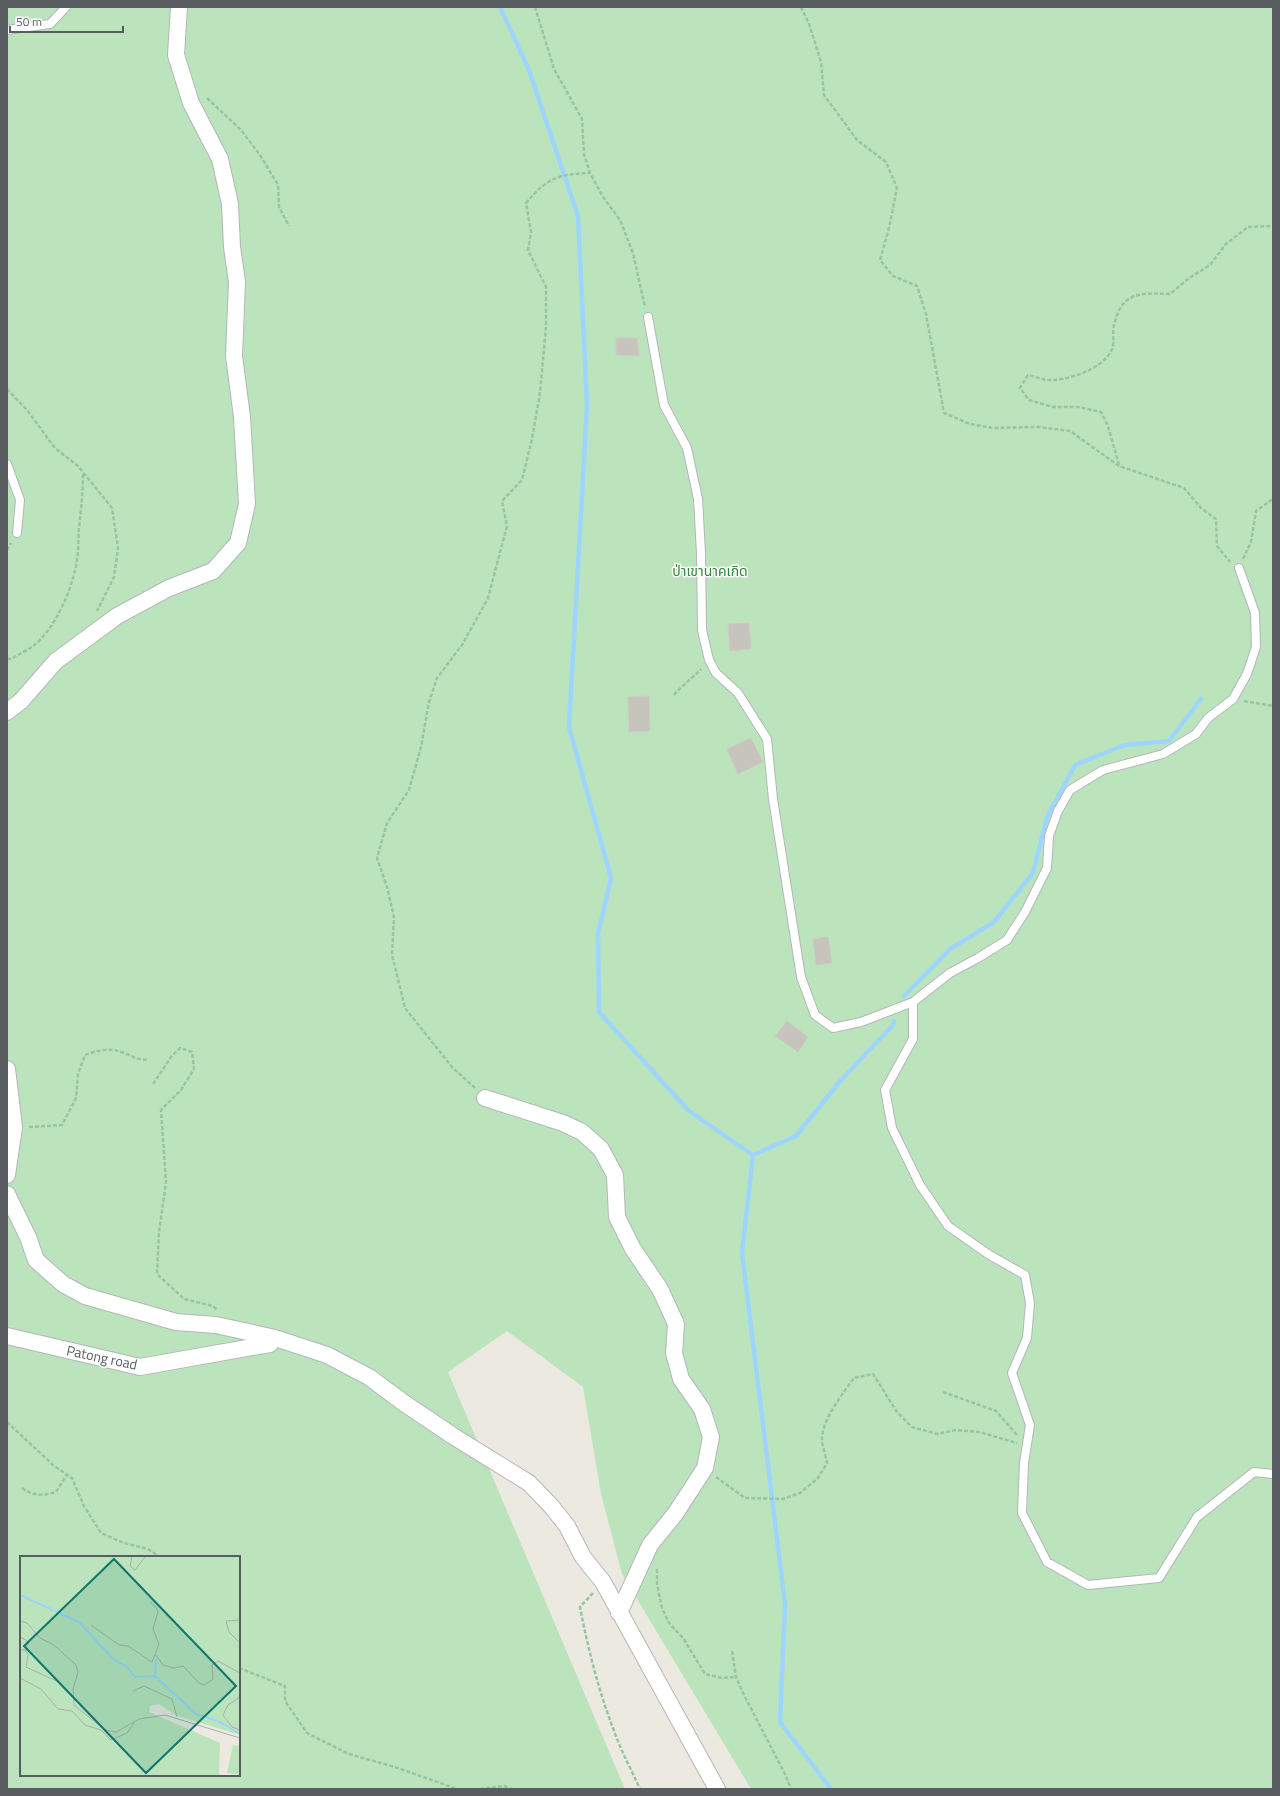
<svg xmlns="http://www.w3.org/2000/svg" width="1280" height="1796" font-family="'Titillium Web','Noto Sans Thai',sans-serif">
<rect width="100%" height="100%" fill="#ece9e0"/>
<path fill="#bce4bc" fill-rule="evenodd" d="M7 7H1273V1789H751L622 1574 601 1494 583 1387 507 1331 448 1372 625 1789H7ZM21 1557H239V1775H21Z"/>
<g fill="none" stroke-linecap="round" stroke-linejoin="round">
<path stroke="#9ed5fe" stroke-width="4.5" d="M500 7 529 70 578 216 587 405 569 727 611 878 598 934 599 1012 689 1111 753 1155 742 1253 785 1604 780 1722 831 1789
M904 996 950 949 994 922 1033 873 1047 817 1075 765 1125 745 1169 741 1201 699
M753 1155 796 1136 841 1080 893 1025 894 1021"/>
</g>
<path fill="#c7c4bd" stroke="#d0cbbf" d="M616 338H637L639 356 616 355Z
M749 623 751 649 730 651 728 624Z
M649 696 650 731 629 732 628 697Z
M751 738 763 762 738 774 727 749Z
M828 937 832 963 816 965 813 939Z
M787 1021 808 1037 798 1052 775 1036Z"/>
<g fill="none" stroke-linecap="round" stroke-linejoin="round">
<defs>
<path id="lane" d="M7 30 50 24 66 7
M648 317 664 405 687 448 698 499 701 553 702 630 709 660 716 673 738 693 767 739 773 799 801 977 815 1015 833 1028 861 1022 913 1002 950 973 978 958 1007 940 1025 912 1047 868 1049 836 1058 811 1070 790 1103 770 1163 754 1196 734 1208 718 1233 699 1247 674 1256 647 1255 613 1239 568
M7 464 20 500 17 533
M913 1002V1039L885 1090 892 1128 920 1185 948 1226 988 1254 1025 1275 1030 1303 1027 1338 1012 1373 1030 1425 1024 1463 1022 1513 1047 1562 1088 1585 1159 1578 1197 1517 1254 1472 1273 1474"/>
<path id="street" d="M7 712 21 701 56 661 117 616 169 588 213 571 238 543 247 504 242 417 234 356 237 282 232 247 230 204 220 159 191 103 176 55 179 7
M7 1069 14 1127 7 1175
M485 1098 563 1123 582 1132 601 1149 615 1175 617 1217 633 1249 660 1289 676 1324 674 1353 681 1379 702 1409 711 1437 705 1468 675 1514 650 1545 619 1613
M7 1194 28 1237 36 1260 63 1284 85 1296 176 1322 216 1325 275 1338 327 1355 369 1377 404 1403 453 1436 529 1483 552 1507 567 1526 583 1557 603 1582 717 1789
M7 1336 140 1367 270 1344"/>
</defs>
<use href="#lane" stroke="#b3b6bb" stroke-width="10"/>
<use href="#street" stroke="#b3b6bb" stroke-width="18"/>
<path stroke="#95c5a2" stroke-width="2.5" stroke-dasharray="4 2" stroke-linecap="butt" d="M535 7 554 69 582 119 584 154 590 173 603 197 620 220 633 253 645 307
M801 7 809 24 821 62 824 95 857 140 886 162 897 188 889 228 880 260 893 276 917 286 926 314 944 413 970 424 993 428 1039 427 1070 431 1119 466 1184 488 1201 508 1216 519 1217 546 1230 562
M207 98 241 130 260 155 278 185 279 207 289 226
M7 389 27 410 55 448 78 466 112 508 118 548 114 577 97 611
M1119 465 1108 426 1101 412 1078 407H1053L1029 400 1020 388 1028 375C1035 376 1042 380 1049 380 1068 381 1105 368 1112 349 1115 342 1112 332 1114 325 1122 291 1140 293 1170 294L1189 278 1210 265 1226 244 1248 227 1273 226
M7 550 11 543
M1243 559 1251 542 1256 511 1273 499
M7 659H11C18 655 25 651 32 647 55 630 74 586 77 559 79 549 78 538 79 528 81 510 83 492 83 473
M674 695C682 685 692 679 701 669
M1244 701 1273 706
M153 1084 171 1057 180 1048 192 1052 194 1069 181 1090 161 1110 166 1182 159 1232 157 1274 184 1299 213 1306 217 1310
M475 1088 452 1067 405 1008 392 955 394 917 387 887 377 858 387 823 409 790 421 747 429 702 437 678 462 645 488 598 507 526 502 501 522 480 532 439 540 393 546 327V287L528 250 531 232 526 203C547 178 558 174 590 173
M29 1127 62 1125 76 1098 78 1074 85 1055C96 1051 109 1047 121 1052 134 1056 132 1059 148 1060
M943 1392 996 1411 1017 1435
M7 1422 53 1465 72 1478 84 1506 101 1533 124 1543 148 1549 160 1557
M716 1477 745 1498 783 1499 800 1493 818 1478 827 1463C826 1456 822 1446 822 1439 822 1420 843 1393 854 1378L873 1374 897 1412 912 1427 937 1434 956 1430 979 1432 1017 1443
M22 1488C33 1496 43 1496 56 1492L67 1474
M657 1569V1584L662 1608 669 1623 683 1638 705 1674 722 1678 736 1677
M593 1593 580 1607C588 1648 598 1689 613 1728 620 1749 631 1769 640 1789
M732 1651 736 1677 743 1693 786 1776 791 1789
M239 1668 285 1686V1701L307 1733 349 1754 395 1767 457 1789
M480 1789 504 1786 511 1789"/>
<use href="#lane" stroke="#fff" stroke-width="8"/>
<use href="#street" stroke="#fff" stroke-width="16"/>
</g>
<g text-anchor="middle" dominant-baseline="central" stroke-width="3" stroke-linejoin="round" paint-order="stroke">
<g font-size="14" fill="#358438" stroke="#fff">
<text x="710" y="570">ป่าเขานาคเกิด</text>
</g>
<g font-size="14" fill="#595d61" stroke="#fff">
<text transform="translate(102 1357) rotate(12)">Patong road</text>
</g>
</g>
<g transform="translate(20 1556)">
<rect width="220" height="220" fill="#ece9e0"/>
<path d="M0 1H220V179L155 159 139 148 130 150 129 156 200 187 199 219H0ZM213 189 220 190V219L207 217Z" fill="#bce4bc"/>
<path fill="none" stroke="#9ed5fe" stroke-width="2" d="M0 39 59 66 93 103 107 111 115 121 135 120 176 158 198 165 220 178M135 120 136 102"/>
<path fill="none" stroke="#adada9" stroke-width="1" d="M112 1 110 10 115 14 125 1M220 64 206 65 209 76 220 87M0 65 7 67 20 82 34 89 56 109 58 116 53 133 54 149 85 174 96 176 119 163 145 159 220 182M71 69 99 89 108 90 132 106 139 88 133 73 138 56 136 51 130 46M0 81 9 86 5 94H0M5 94 8 99 6 111 41 127M136 99 143 109 154 112 163 110 179 127 184 129 193 123 192 109 198 105 220 117M0 122 21 133 38 153 52 155 65 169 81 174 91 184 107 177 114 167M113 135 124 130 152 143 157 161M220 141 208 149 203 159 212 171 220 174"/>
<path fill="#0f766e" fill-opacity="0.15" stroke="#0f766e" stroke-width="2" d="M94 3 216 130 126 217 4 90Z"/>
<rect width="220" height="220" fill="none" stroke="#595d61" stroke-width="2"/>
</g>
<rect width="1280" height="1796" fill="none" stroke="#595d61" stroke-width="16"/>
<path d="M10 26v6h113v-6" fill="none" stroke="#595d61" stroke-width="2"/>
<text x="16" y="26" font-size="12" fill="#595d61" stroke="#ffffff" stroke-width="3" paint-order="stroke">50 m</text>
</svg>
